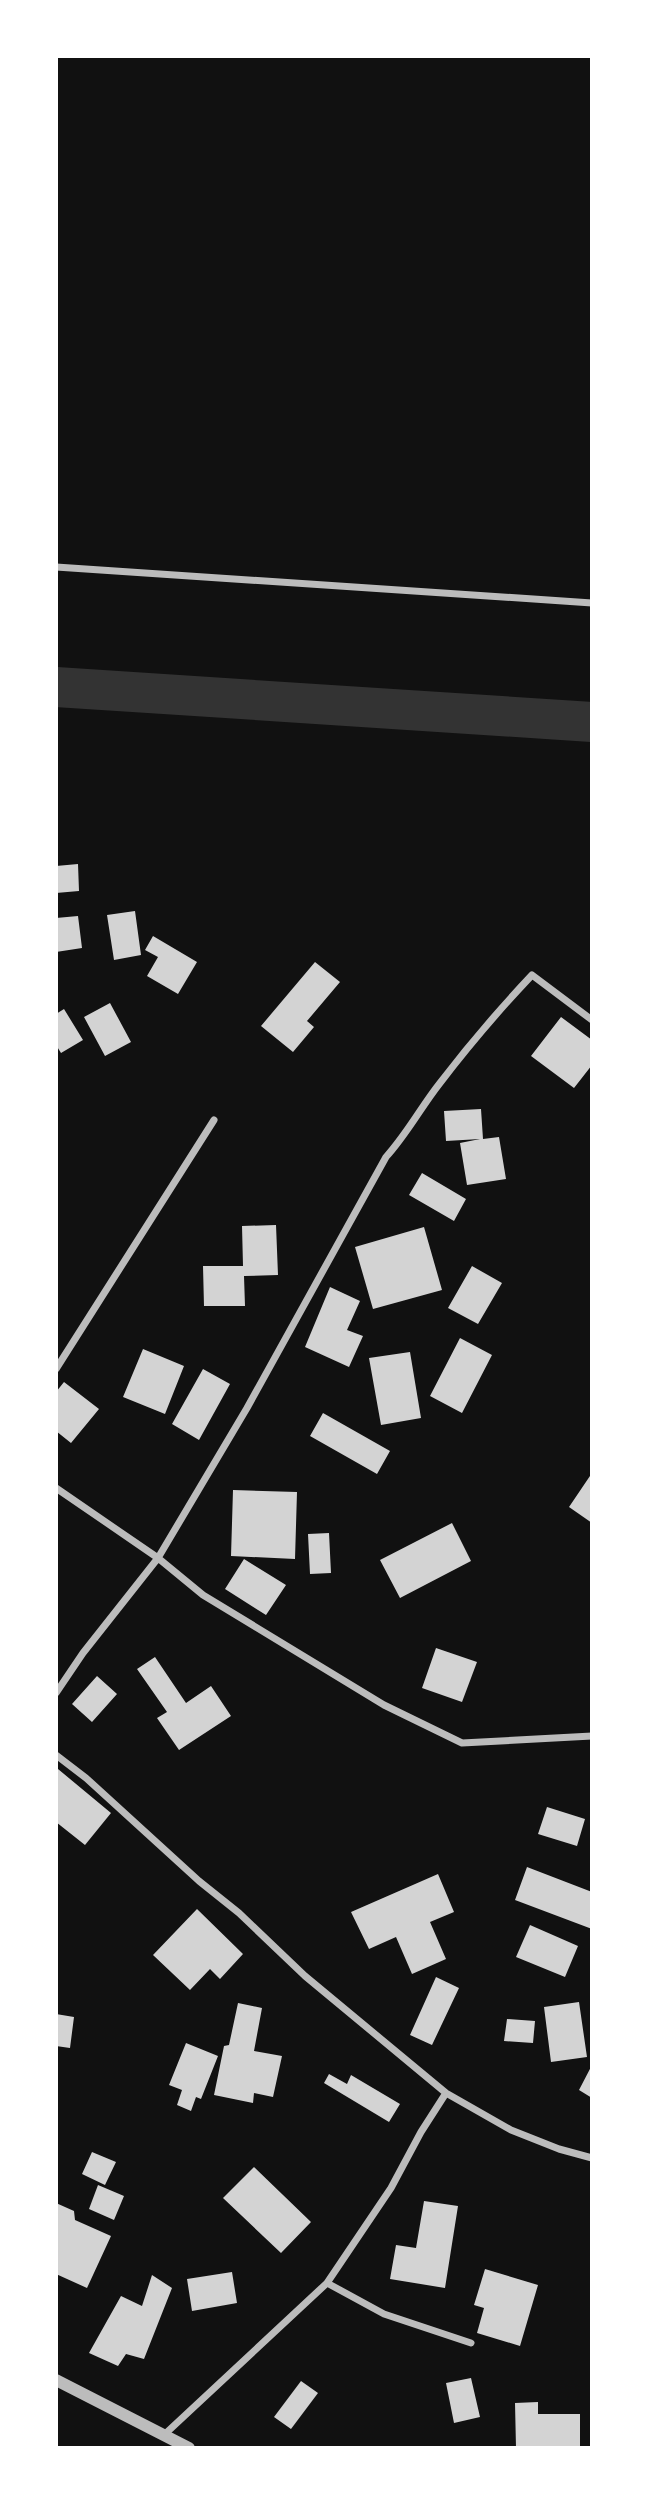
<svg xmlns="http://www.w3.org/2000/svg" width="648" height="2504" font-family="'Noto Sans',sans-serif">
<rect width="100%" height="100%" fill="#111"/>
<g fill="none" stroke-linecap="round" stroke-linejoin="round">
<path stroke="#333" stroke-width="40" d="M56 687 592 722"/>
</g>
<path fill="#d3d3d3" d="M78 864 79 891 56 893V866Z
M135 911 141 955 114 960 107 915Z
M78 916 82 948 56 952V918Z
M153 936 197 962 178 994 147 976 158 957 145 950Z
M315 962 340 982 307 1021 314 1027 293 1052 261 1026Z
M110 1003 131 1042 105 1056 84 1017Z
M64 1009 83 1040 61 1053 56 1045V1014Z
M561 1017 592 1040V1065L574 1088 531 1056Z
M481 1109 483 1139 499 1137 506 1179 467 1185 460 1143 480 1139 446 1141 444 1111Z
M422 1173 466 1199 454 1221 409 1195Z
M276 1225 278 1275 244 1276 245 1306H204L203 1266H243L242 1226Z
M424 1227 442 1290 373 1309 355 1247Z
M472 1266 502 1283 478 1324 448 1308Z
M330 1287 360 1301 347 1330 363 1336 349 1367 305 1347Z
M460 1338 492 1355 462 1413 430 1396Z
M143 1349 184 1366 165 1414 123 1397Z
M410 1352 421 1418 381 1425 369 1358Z
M203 1369 230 1384 199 1440 172 1424Z
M64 1382 99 1409 71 1443 56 1431V1392Z
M323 1413 390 1451 377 1474 310 1436Z
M592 1473V1523L569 1507Z
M233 1490 297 1492 295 1559 231 1556Z
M452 1523 471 1561 400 1598 380 1560Z
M329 1533 331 1573 310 1574 308 1534Z
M244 1559 286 1585 266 1615 225 1589Z
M436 1648 477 1662 462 1702 422 1688Z
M155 1657 186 1703 211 1686 231 1716 179 1750 157 1718 167 1712 137 1669Z
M97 1676 117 1694 92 1722 72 1704Z
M58 1769 111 1813 85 1845 56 1822Z
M547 1807 585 1819 577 1846 538 1834Z
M527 1867 592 1892V1929L515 1900Z
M438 1874 454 1912 430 1922 446 1959 412 1974 396 1937 369 1949 351 1912Z
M197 1909 243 1954 220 1979 210 1969 190 1990 153 1955Z
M530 1925 578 1946 565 1977 516 1957Z
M436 1977 459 1988 432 2045 410 2035Z
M579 2002 587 2057 551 2062 544 2007Z
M238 2003 262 2008 254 2051 282 2056 273 2097 254 2093 253 2103 214 2095 224 2046 229 2045Z
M56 2014 74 2017 70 2048 56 2046Z
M507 2019 535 2021 533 2043 504 2041Z
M186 2043 218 2056 201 2099 196 2097 191 2111 177 2105 182 2090 169 2085Z
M592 2065V2098L579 2090Z
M329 2074 347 2084 351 2075 400 2104 389 2122 324 2083Z
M92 2152 116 2162 105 2185 82 2174Z
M254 2167 311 2222 281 2253 223 2198Z
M98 2185 124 2196 114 2220 89 2209Z
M424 2201 458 2206 445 2288 390 2279 396 2245 416 2248Z
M56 2203 74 2211 75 2220 111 2236 87 2288 56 2274Z
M485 2269 538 2285 520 2346 477 2333 484 2308 474 2305Z
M232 2272 237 2303 192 2311 187 2279Z
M152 2275 172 2288 144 2359 126 2354 118 2366 89 2353 121 2296 142 2306Z
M471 2378 480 2417 454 2423 446 2383Z
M301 2381 318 2393 291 2429 274 2417Z
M538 2402V2414H580V2448H516L515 2403Z"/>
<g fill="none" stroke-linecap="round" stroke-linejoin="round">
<path stroke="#bcbcbc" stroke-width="7" d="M56 567 592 603
M56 1369 214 1120
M56 1488 158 1558 203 1595 384 1705 462 1743 592 1736
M56 1693 83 1653 158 1558 247 1408 386 1157C407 1134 421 1107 440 1083 469 1045 499 1010 532 975L592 1020
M56 1755 86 1778 199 1881 239 1913 305 1976 446 2093 511 2130 559 2149 592 2158
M327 2283 384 2314 471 2343
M165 2434 327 2283 391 2188 421 2132 446 2093"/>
<path stroke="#bcbcbc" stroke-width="12" d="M56 2380 189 2448"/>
</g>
<rect width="648" height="2504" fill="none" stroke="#ffffff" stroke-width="116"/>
</svg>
